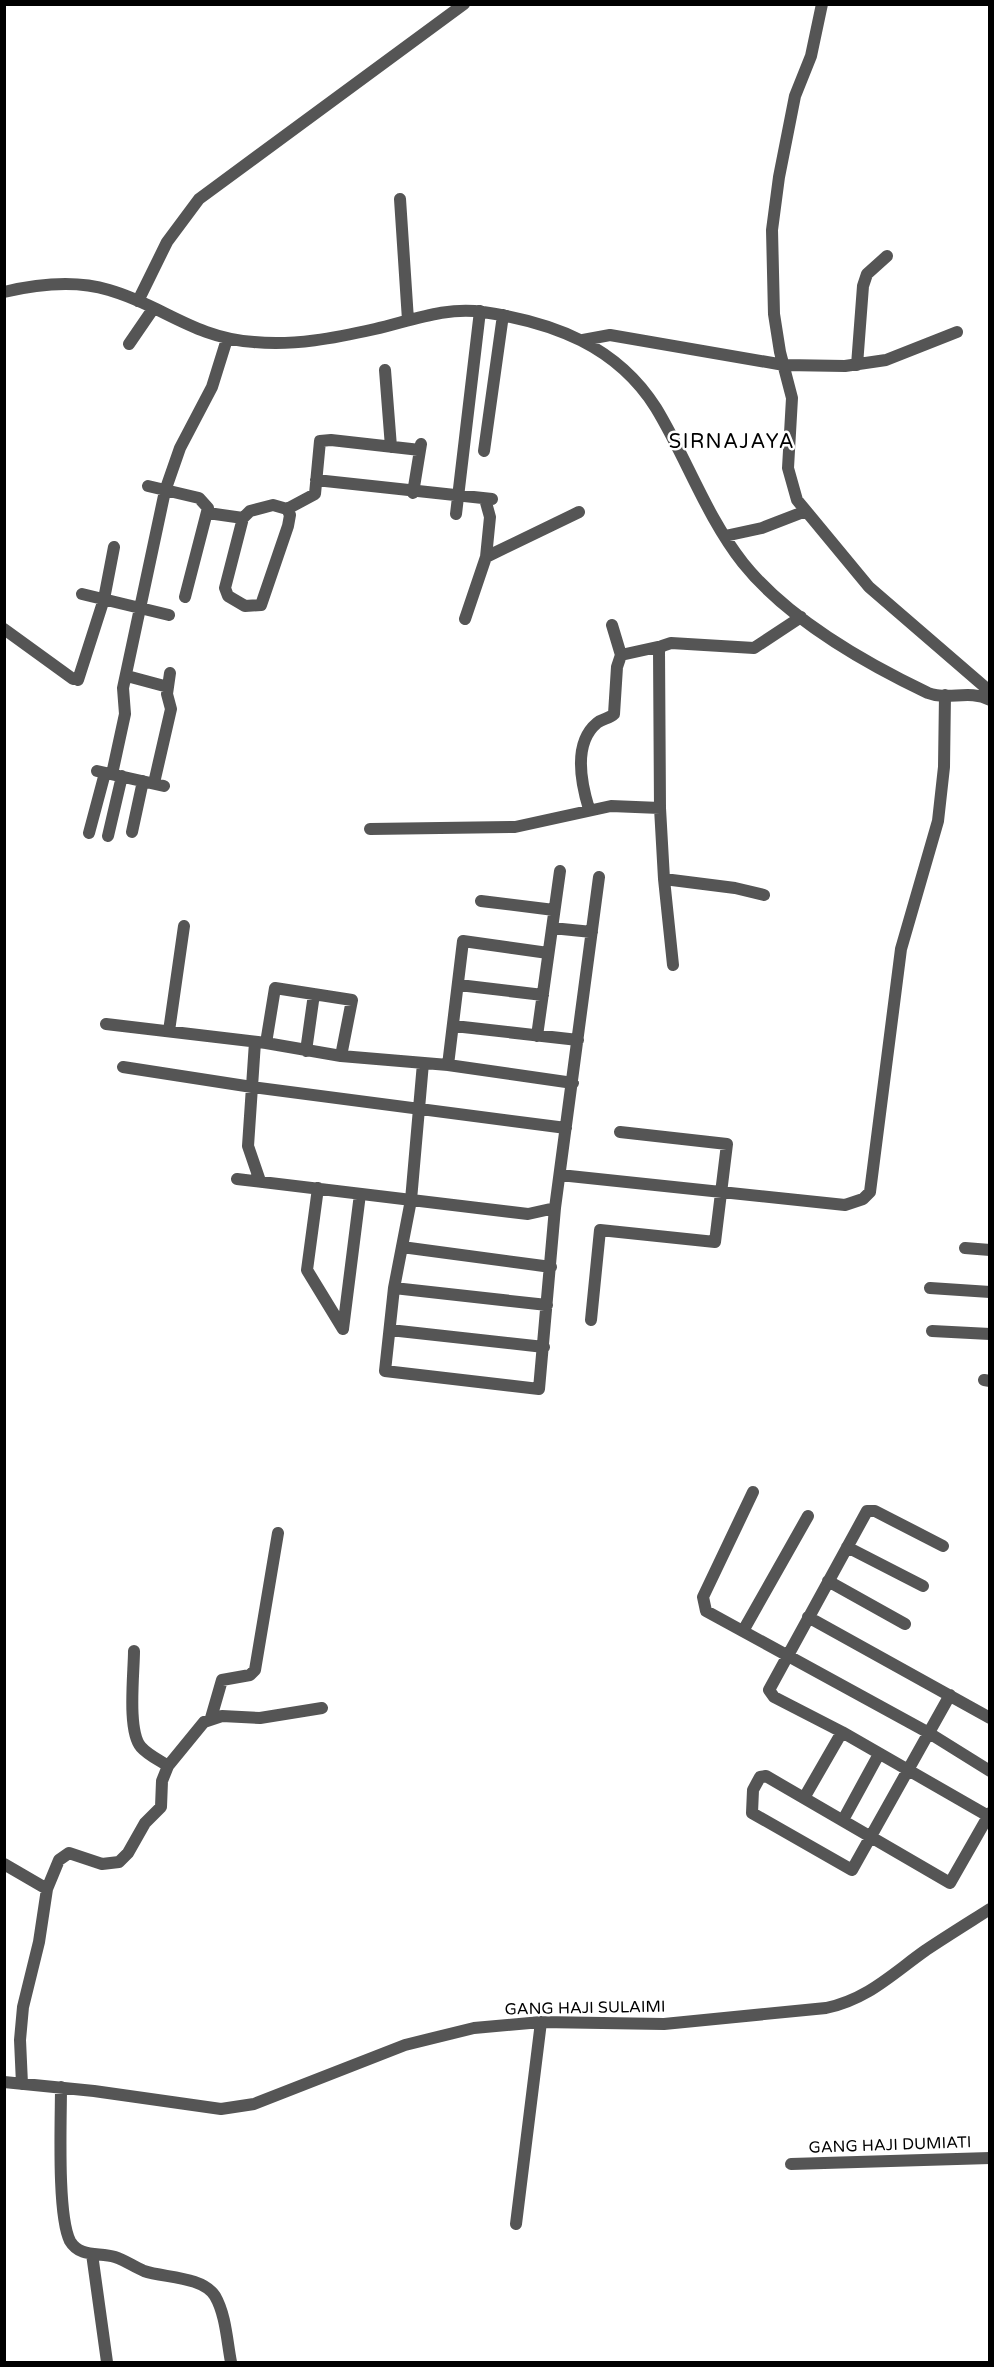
<svg xmlns="http://www.w3.org/2000/svg" width="994" height="2367" font-family="'Varela Round',sans-serif">
<rect width="100%" height="100%" fill="#fff"/>
<g fill="none" stroke-linecap="round" stroke-linejoin="round">
<path stroke="#555" stroke-width="12" d="M822 4 811 56 795 96 779 177 772 230 774 314 780 352 792 398 788 468 797 500 869 587 986 688
M400 199 408 320
M4 292C38 284 76 280 109 290 162 305 194 338 254 342 294 346 335 338 375 329 410 321 447 306 483 312 553 322 617 346 656 408 687 459 706 516 743 563 787 618 865 663 928 693 948 701 969 689 990 700
M138 301 167 242 199 199 464 4
M583 340 610 335 784 365 845 366 886 360 957 332
M129 344 153 309
M857 365 863 286 867 274 887 256
M385 370 391 447
M484 451 503 315
M316 480 492 499
M148 486 199 498 208 508 185 597
M413 493 421 444
M485 499 490 517 486 557
M273 505 287 509 290 515 288 526 261 605 245 606 228 596 225 588 243 518 250 511Z
M287 509 315 494 320 441 331 440 420 450
M208 513 243 518
M456 514 480 311
M725 536 762 528 806 511
M82 594 169 615
M465 619 486 557 579 512
M4 629 73 679
M621 655 662 646
M127 676 168 687
M78 680 104 599 114 547
M97 771 164 786
M112 774 125 714 123 688 165 491 180 448 212 387 227 339
M154 783 171 709 167 694 170 673
M589 809C581 783 573 743 597 723 603 718 609 719 614 714L617 667 621 655 612 625
M370 829 515 827 611 806 660 808
M132 832 143 781
M89 833 105 773
M108 836 122 776
M664 879 735 888 764 895
M481 901 554 910
M552 928 592 932
M673 965 664 879 660 808 659 650 662 646 671 643 754 648 801 617
M459 985 543 995
M106 1024 266 1043 341 1056 448 1065 573 1083
M454 1026 578 1040
M169 1031 184 926
M537 1036 560 871
M255 1042 248 1146 260 1181
M266 1043 275 988 352 1000 341 1056
M306 1051 314 994
M423 1063 411 1200 394 1288 385 1371 539 1389 555 1208
M448 1065 463 941 548 953
M123 1067 252 1087 566 1128
M560 1175 845 1205 863 1199 870 1192 901 949 938 821 944 767 945 695
M237 1179 528 1214 555 1208 599 877
M318 1188 307 1270 343 1329
M402 1247 551 1267
M965 1248 990 1250
M394 1288 547 1305
M930 1288 990 1292
M591 1320 600 1230 715 1242 727 1144 620 1132
M343 1329 360 1194
M390 1330 544 1347
M932 1331 990 1334
M984 1380 990 1381
M753 1492 703 1597 706 1611 929 1733 990 1771
M943 1546 875 1511H867L769 1690 774 1697 842 1732 990 1817
M847 1547 923 1586
M828 1581 905 1624
M808 1617 990 1718
M743 1631 808 1516
M134 1651C134 1673 127 1731 141 1747 148 1755 159 1760 168 1766
M950 1695 852 1870 752 1813 753 1790 760 1777 766 1776 950 1883 990 1813
M211 1718 222 1680 250 1675 255 1670 278 1533
M804 1798 842 1732
M843 1820 879 1754
M4 1864 47 1889
M4 2082 94 2091 221 2109 254 2104 405 2045 474 2028 541 2022 664 2024 826 2008C868 1999 892 1974 926 1950 947 1936 968 1923 990 1909
M22 2084 20 2040 23 2007 39 1942 47 1889 59 1860 69 1853 102 1864 119 1862 128 1853 145 1823 161 1807 162 1781 168 1766 204 1722 222 1716 260 1718 322 1708
M61 2087C61 2120 57 2215 70 2241 80 2258 99 2252 115 2257 125 2260 134 2267 144 2271 164 2278 202 2276 215 2296 226 2315 227 2342 231 2362
M791 2164 990 2158
M516 2224 541 2022
M92 2254 107 2362"/>
</g>
<g text-anchor="middle" dominant-baseline="central" stroke-width="5" stroke-linejoin="round" paint-order="stroke">
<g font-size="16" fill="#000" stroke="#fff">
<text transform="translate(585 2008) rotate(-1)">GANG HAJI SULAIMI</text>
<text transform="translate(890 2145) rotate(-2)">GANG HAJI DUMIATI</text>
</g>
<g font-size="20" letter-spacing="1.5" fill="#000" stroke="#fff">
<text x="732" y="442">SIRNAJAYA</text>
</g>
</g>
<rect width="994" height="2367" fill="none" stroke="#000000" stroke-width="12"/>
</svg>
